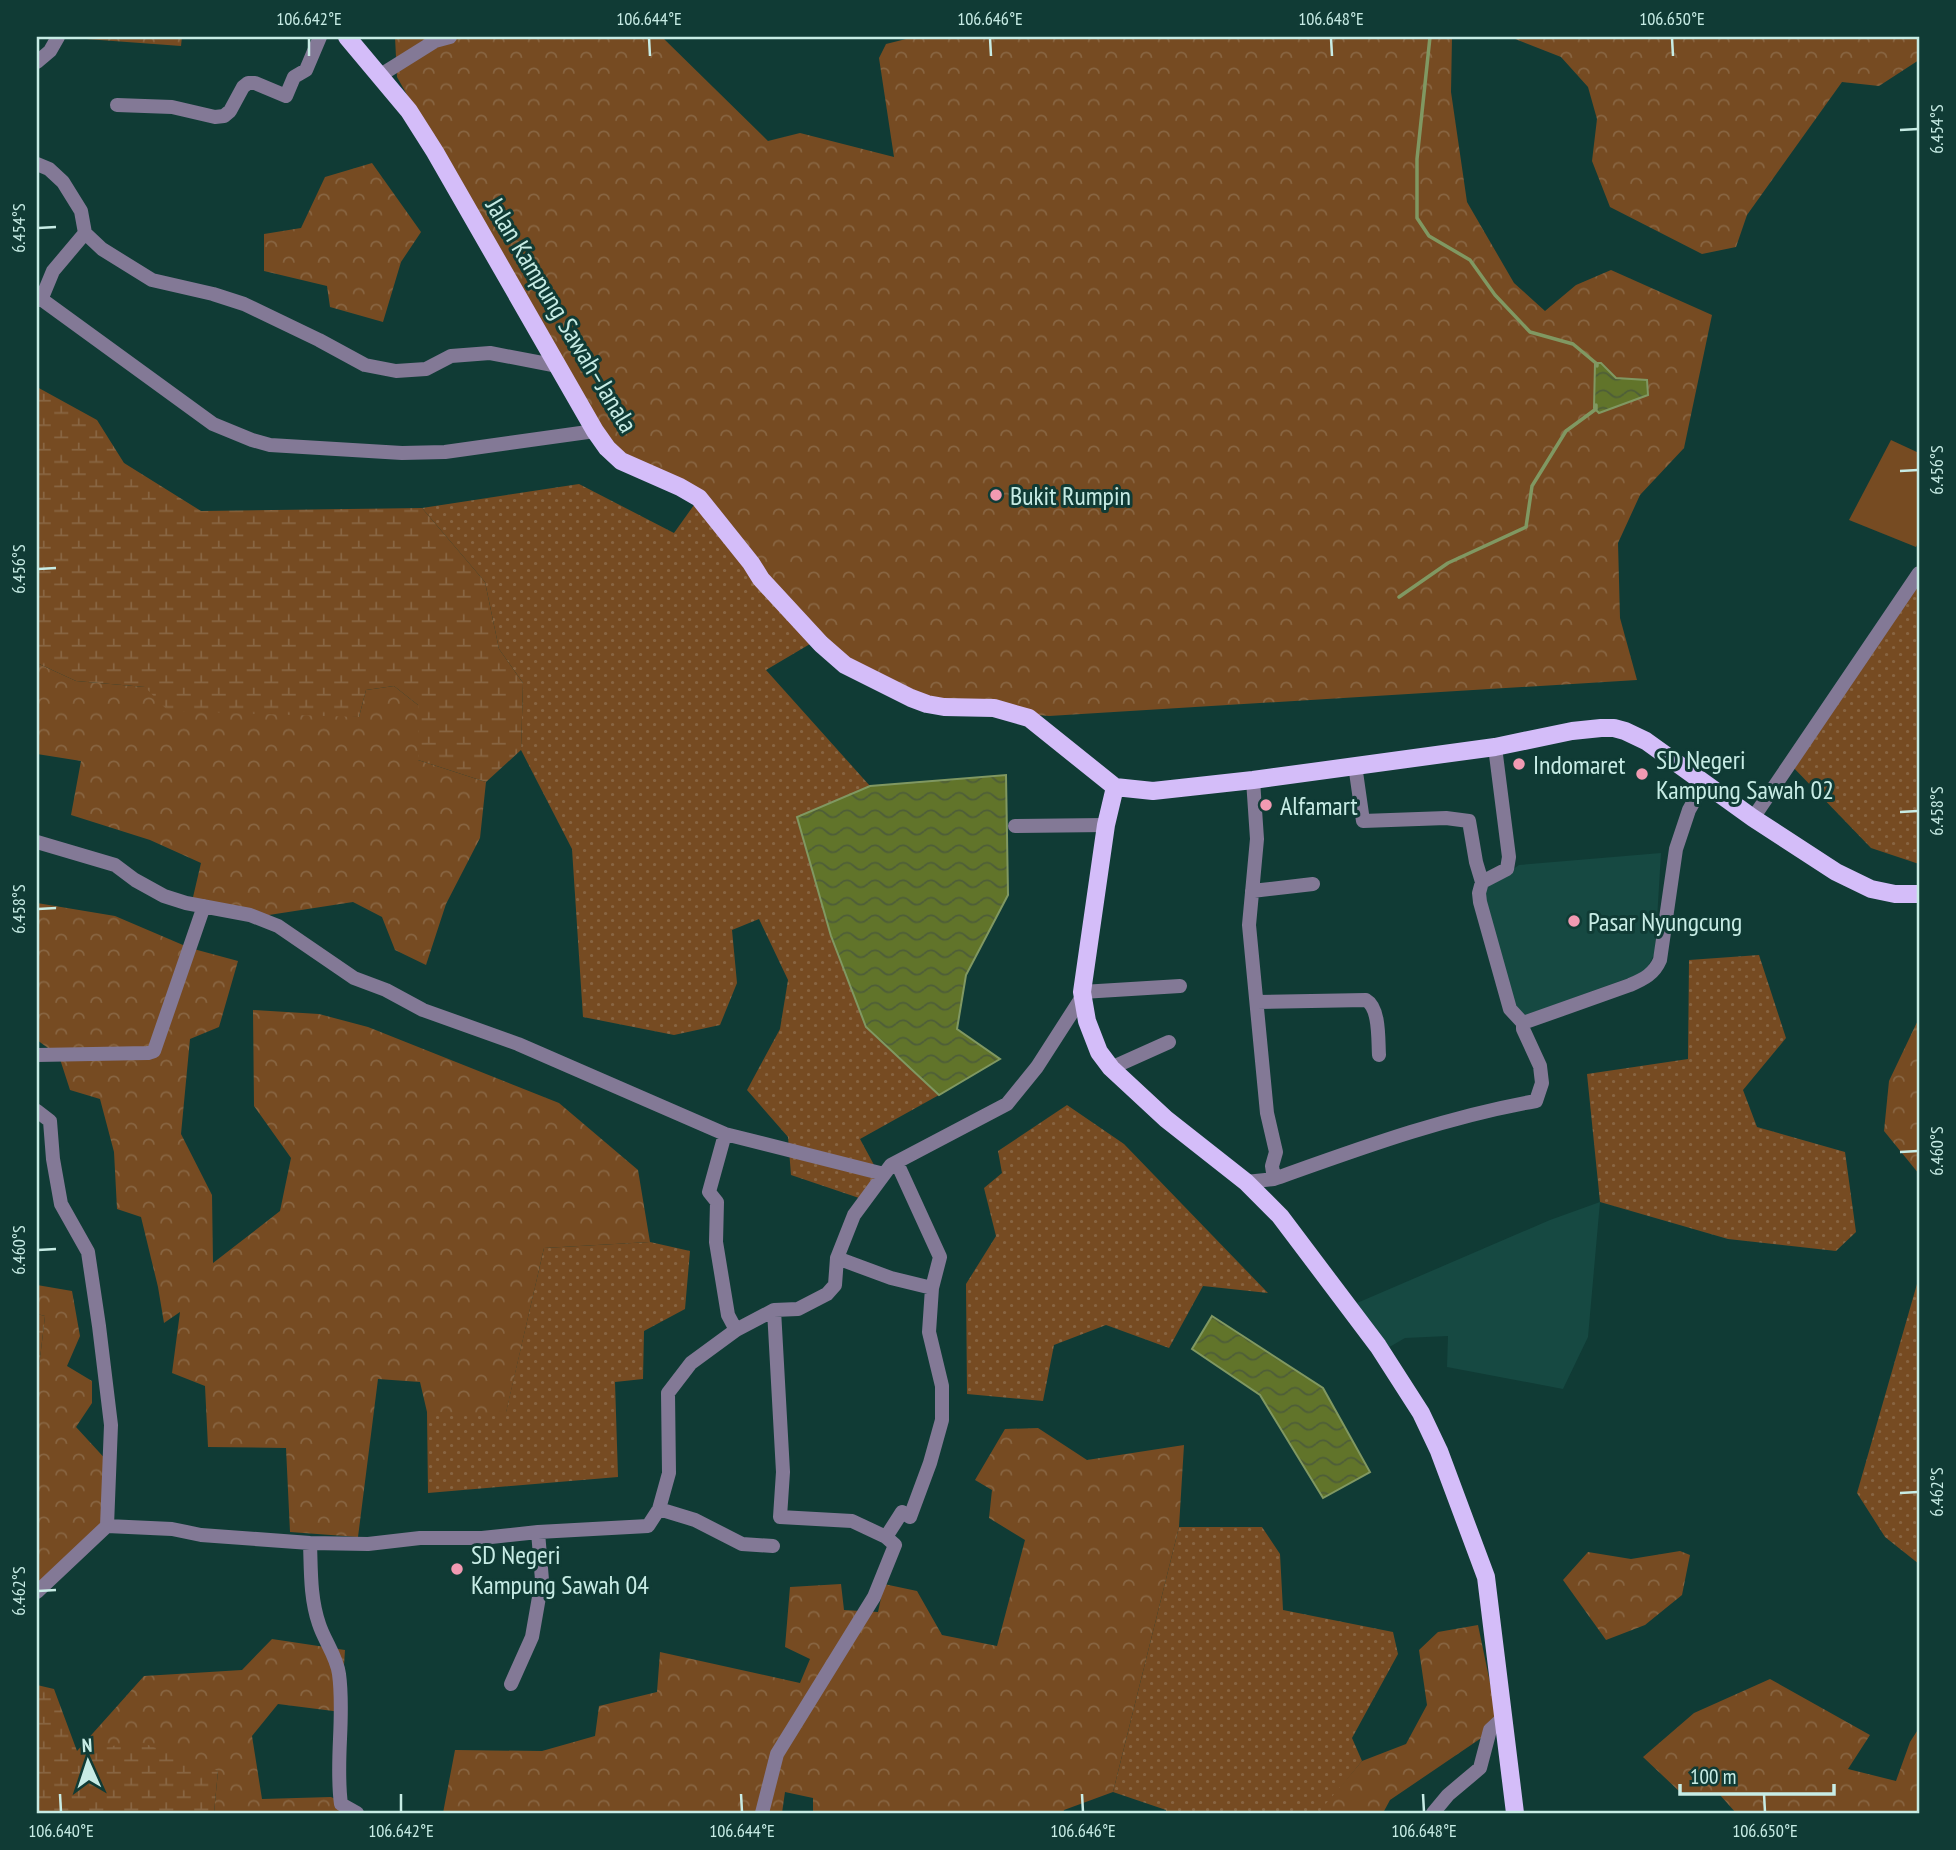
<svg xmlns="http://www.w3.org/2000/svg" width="1956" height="1850" font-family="'PT Sans Narrow',sans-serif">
<defs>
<pattern id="grass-dots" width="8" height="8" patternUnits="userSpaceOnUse" patternTransform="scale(1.75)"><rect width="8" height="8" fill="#764b22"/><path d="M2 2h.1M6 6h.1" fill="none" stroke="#886542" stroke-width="1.8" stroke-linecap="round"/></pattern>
<pattern id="forest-crowns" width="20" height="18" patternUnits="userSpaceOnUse" patternTransform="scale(1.75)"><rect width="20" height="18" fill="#764b22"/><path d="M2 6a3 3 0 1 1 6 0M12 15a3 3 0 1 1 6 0" fill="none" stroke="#886542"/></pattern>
<pattern id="wetland-marsh" width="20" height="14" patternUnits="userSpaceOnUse" patternTransform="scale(1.75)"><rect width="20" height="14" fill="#764b22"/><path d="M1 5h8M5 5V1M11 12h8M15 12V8" fill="none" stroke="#886542"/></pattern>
<pattern id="water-waves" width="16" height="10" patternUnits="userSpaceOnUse" patternTransform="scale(1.75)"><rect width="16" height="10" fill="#61742a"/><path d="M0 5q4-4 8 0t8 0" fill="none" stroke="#4e5e38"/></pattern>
</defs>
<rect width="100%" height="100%" fill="#103b35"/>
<path fill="#164942" d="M1661 853 1655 953 1645 972 1518 1018 1498 961 1484 889 1519 865Z
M1600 1202 1588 1337 1563 1389 1447 1367 1448 1336 1405 1338 1386 1349 1357 1303 1550 1220Z"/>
<path fill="url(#grass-dots)" d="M579 484 674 533 699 498 810 644 766 670 870 786 797 817 831 936 866 1027 939 1095 860 1139 880 1176 862 1199 791 1175 788 1137 747 1090 780 1029 788 980 759 919 732 930 737 983 720 1025 674 1035 583 1017 572 849 521 750 523 683 499 649 485 582 422 508Z
M1919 573V864L1871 848 1790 764Z
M1759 955 1786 1038 1743 1090 1757 1127 1845 1152 1856 1232 1836 1251 1728 1239 1600 1202 1587 1074 1688 1059 1689 960Z
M1067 1105 1124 1144 1268 1293 1203 1286 1169 1348 1106 1325 1054 1345 1043 1401 967 1394 966 1284 996 1236 984 1188 1002 1173 998 1151Z
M650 1242 690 1251 685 1309 644 1331 643 1379 615 1382 618 1477 428 1493 427 1412H506L544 1248Z
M1917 1284 1919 1285V1564L1885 1537 1857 1493Z
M1179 1527H1262L1280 1554 1283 1610 1393 1632 1398 1654 1352 1738 1362 1761 1320 1813H1166V1810L1113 1792Z"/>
<path fill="url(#forest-crowns)" d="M59 37H182L181 46Z
M395 37H662L768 141 800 133 894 157 879 58 886 44 914 37H1452L1451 92 1467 202 1514 283 1545 311 1576 285 1611 270 1712 315 1684 448 1640 495 1618 543 1620 618 1637 680 1049 716 958 708 886 692 810 644 699 498 600 439 397 77Z
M1510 37H1919V60L1879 86 1842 82 1747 215 1736 247 1702 254 1610 207 1592 161 1597 119 1588 87 1561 57Z
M372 163 421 232 401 262 383 322 330 307 327 286 264 271V234L301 228 325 177Z
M37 663 76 681 145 687 359 717 366 690 394 686 418 705V760L486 782 480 838 446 904 426 965 395 950 382 917 353 902 256 917 190 910 201 863 150 840 71 815 81 761 37 754Z
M37 903 115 916 190 948 238 961 219 1027 190 1039 181 1134 212 1195 213 1263 280 1211 291 1158 254 1106 253 1010 319 1014 368 1027 559 1103 638 1170 650 1242 544 1248 506 1413 427 1412 420 1382 378 1379 358 1537 290 1532 286 1448 208 1447 205 1386 172 1373 180 1312 164 1323 158 1287 141 1217 117 1209 114 1152 100 1099 70 1090 59 1056 37 1040Z
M1919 1018V1174L1884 1131 1889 1081Z
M37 1285 72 1291 80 1336 67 1366 92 1381V1403L76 1427 110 1464 106 1521 37 1595V1384L45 1316 37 1314Z
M1038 1428 1087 1460 1184 1445 1179 1527 1113 1792 1064 1810 1063 1813H813V1798L785 1792 782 1813H443L455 1750 542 1751 595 1736 599 1706 657 1692 660 1652 800 1683 810 1659 785 1647 790 1587 841 1584 844 1610 878 1612 884 1584 917 1591 942 1635 997 1646 1025 1540 989 1518 992 1490 975 1480 1005 1429Z
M1680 1551 1690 1555 1682 1595 1645 1625 1606 1640 1563 1580 1588 1552 1631 1559Z
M1478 1625 1499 1726 1390 1800 1383 1813H1318L1362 1761 1406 1744 1427 1705 1419 1650 1438 1632Z
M272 1639 345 1650 341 1712 278 1704 252 1736 262 1799 331 1797 366 1813H214L218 1771 77 1751 144 1676 242 1670Z
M1770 1679 1870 1735 1848 1769 1896 1781 1910 1742 1919 1728V1813H1736L1720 1795 1680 1792 1643 1757 1694 1713Z"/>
<path fill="url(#wetland-marsh)" d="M37 387 97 420 124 463 201 511 422 508 485 582 499 649 523 683 521 750 486 782 418 760V705L394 686 366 690 359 717 168 711 145 687 76 681 37 663Z
M37 1314 45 1316 37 1384Z
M37 1685 54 1689 77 1751 140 1742 218 1771 214 1813H37Z"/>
<path fill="#764b22" d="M1891 440 1919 453V541L1916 547 1849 520Z"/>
<path fill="url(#water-waves)" stroke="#809862" stroke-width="2" d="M1595 363H1601L1616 378 1647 380 1648 395 1599 413 1594 408Z
M1006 775 1008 895 966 975 957 1029 1000 1059 939 1095 866 1027 831 936 797 817 870 786Z
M1212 1316 1323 1388 1370 1472 1323 1498 1260 1395 1192 1349Z"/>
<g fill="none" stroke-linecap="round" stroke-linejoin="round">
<path stroke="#809862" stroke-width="3.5" d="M1430 37 1417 159V218L1429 236 1470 260 1495 295 1530 332 1573 344 1597 364V366
M1399 597 1448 563 1526 527 1532 486 1566 431 1596 409V405"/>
<path stroke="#837996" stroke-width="14" d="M37 62 50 51 58 37
M379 76 435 41 450 37
M117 105 172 107 215 117 224 116 230 111 243 87 248 83H255L286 96 294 77 306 70 320 37
M37 164 49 169 63 182 81 211 85 233 102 249 152 280 213 294 244 304 319 340 365 365 396 371 426 369 451 356 490 353 558 366
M37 296 213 424 252 440 270 445 402 453 445 452 595 431
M41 300 53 271 85 233
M1355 765 1363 821 1446 818 1469 821 1476 862 1482 882
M1253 780 1257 839 1249 925 1267 1113 1276 1152 1272 1166 1274 1179
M1753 818 1919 573
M1015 826 1106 825
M37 842 115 865 135 880 164 896 186 903 250 915 278 926 354 978 386 990 423 1010 518 1044 725 1134 884 1174
M1252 891 1313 884
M1082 992 1180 986
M1257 1002 1366 1000C1380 1008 1378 1040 1379 1055
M1523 1023 1630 985C1644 979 1654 974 1660 960L1676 849 1689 810 1704 783
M37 1055 148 1053 154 1051 204 906
M1111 1068 1169 1042
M37 1111 50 1121 53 1159 61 1204 88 1252 99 1326 111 1425 107 1526
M725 1134 709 1192 717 1202 716 1242 728 1315 736 1330
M1246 1182 1274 1179C1361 1148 1445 1117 1536 1101L1542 1083 1540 1066 1523 1029V1023L1510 1009 1480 902 1479 893 1482 882 1507 869 1509 857 1495 747
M837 1258 891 1278 932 1288
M659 1509 695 1520 742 1544 773 1546
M886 1537 902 1512 910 1517 930 1463 942 1420V1386L929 1332 932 1288 940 1257 897 1163
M310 1543C311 1570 310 1598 319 1624 324 1640 337 1657 339 1674 345 1717 335 1761 341 1804L357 1813
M37 1592 107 1526 172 1529 201 1535 310 1543 368 1544 420 1538H482L538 1532 648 1526 659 1509 669 1473 668 1393 691 1363 736 1330 774 1310 798 1309 827 1294 835 1285 837 1258 854 1215 891 1165 1007 1104 1037 1067 1082 997
M511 1684 532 1637 542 1580 538 1532
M762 1813 777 1754 874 1597 895 1545 886 1537 852 1521 780 1517 783 1472 774 1310
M1433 1813 1448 1795 1480 1768 1490 1730 1503 1718"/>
<path stroke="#d4bdf9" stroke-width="18" d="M347 37 409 111 435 152 595 431 607 448 621 461 680 487 699 498 751 563 761 579 821 644 845 665 911 698 927 704 944 707 994 708 1029 718 1115 787
M1115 787 1106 825 1082 992 1087 1021 1099 1052 1111 1068 1166 1119 1246 1182 1280 1216 1378 1346 1421 1413 1439 1451 1486 1577 1515 1813
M1115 787 1153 791 1253 780 1495 747 1572 731 1601 728H1614L1625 731 1646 741 1753 818 1836 872 1871 889 1895 894H1919"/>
</g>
<path fill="none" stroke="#c7ece5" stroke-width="2.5" d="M309 38V56M649 38 650 56M990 38 991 56M1331 38 1332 56M1672 38 1673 56M1900 130 1918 129M38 228 56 227M1900 471 1918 470M38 569 56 568M1900 812 1918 811M38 909 56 908M1900 1152 1918 1151M38 1250 56 1249M1900 1493 1918 1492M38 1591 56 1590M60 1794 61 1812M401 1794V1812M741 1794 742 1812M1082 1794 1083 1812M1423 1794 1424 1812M1764 1794 1765 1812"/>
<g fill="#f19ab2" stroke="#103b35" stroke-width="2.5">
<circle cx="996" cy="495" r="7"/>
<circle cx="1519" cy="764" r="7"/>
<circle cx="1642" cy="774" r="7"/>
<circle cx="1266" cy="805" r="7"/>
<circle cx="1574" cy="921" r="7"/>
<circle cx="457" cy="1569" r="7"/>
</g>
<g text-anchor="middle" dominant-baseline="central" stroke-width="6" stroke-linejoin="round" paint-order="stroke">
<g font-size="26" fill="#c7ece5" stroke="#103b35">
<text transform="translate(562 315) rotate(59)">Jalan Kampung Sawah–Janala</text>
</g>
<g font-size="26" fill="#c7ece5" stroke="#103b35" text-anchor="start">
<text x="1010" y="495">Bukit Rumpin</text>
<text x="1656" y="759">SD Negeri<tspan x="1656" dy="30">Kampung Sawah 02</tspan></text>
<text x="1533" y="764">Indomaret</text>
<text x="1280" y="805">Alfamart</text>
<text x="1588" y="921">Pasar Nyungcung</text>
<text x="471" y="1554">SD Negeri<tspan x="471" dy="30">Kampung Sawah 04</tspan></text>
</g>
</g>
<rect width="1956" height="1850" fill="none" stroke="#103b35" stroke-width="77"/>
<g transform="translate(88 1762) rotate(357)" stroke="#103b35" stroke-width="5" paint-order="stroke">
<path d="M0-5L12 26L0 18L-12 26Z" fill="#c7ece5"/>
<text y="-10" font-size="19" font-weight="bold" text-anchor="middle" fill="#c7ece5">N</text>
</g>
<path d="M1680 1784v10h154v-10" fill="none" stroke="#c7ece5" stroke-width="3.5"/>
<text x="1690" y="1784" font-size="21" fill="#c7ece5" stroke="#103b35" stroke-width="5" paint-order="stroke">100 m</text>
<rect x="38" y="38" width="1880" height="1774" fill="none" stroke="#c7ece5" stroke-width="2.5"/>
<g font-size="18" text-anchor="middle" fill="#c7ece5">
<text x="309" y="25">106.642°E</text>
<text x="649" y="25">106.644°E</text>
<text x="990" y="25">106.646°E</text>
<text x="1331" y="25">106.648°E</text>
<text x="1672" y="25">106.650°E</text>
<text transform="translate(1937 129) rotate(-90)" y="6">6.454°S</text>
<text transform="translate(19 228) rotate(-90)" y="6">6.454°S</text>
<text transform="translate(1937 470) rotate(-90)" y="6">6.456°S</text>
<text transform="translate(19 569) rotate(-90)" y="6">6.456°S</text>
<text transform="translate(1937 811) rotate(-90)" y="6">6.458°S</text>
<text transform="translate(19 909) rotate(-90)" y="6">6.458°S</text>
<text transform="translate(1937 1151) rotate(-90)" y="6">6.460°S</text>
<text transform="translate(19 1250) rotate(-90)" y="6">6.460°S</text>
<text transform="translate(1937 1492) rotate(-90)" y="6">6.462°S</text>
<text transform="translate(19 1591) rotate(-90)" y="6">6.462°S</text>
<text x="61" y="1837">106.640°E</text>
<text x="401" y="1837">106.642°E</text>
<text x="742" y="1837">106.644°E</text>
<text x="1083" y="1837">106.646°E</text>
<text x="1424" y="1837">106.648°E</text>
<text x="1765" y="1837">106.650°E</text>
</g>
</svg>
